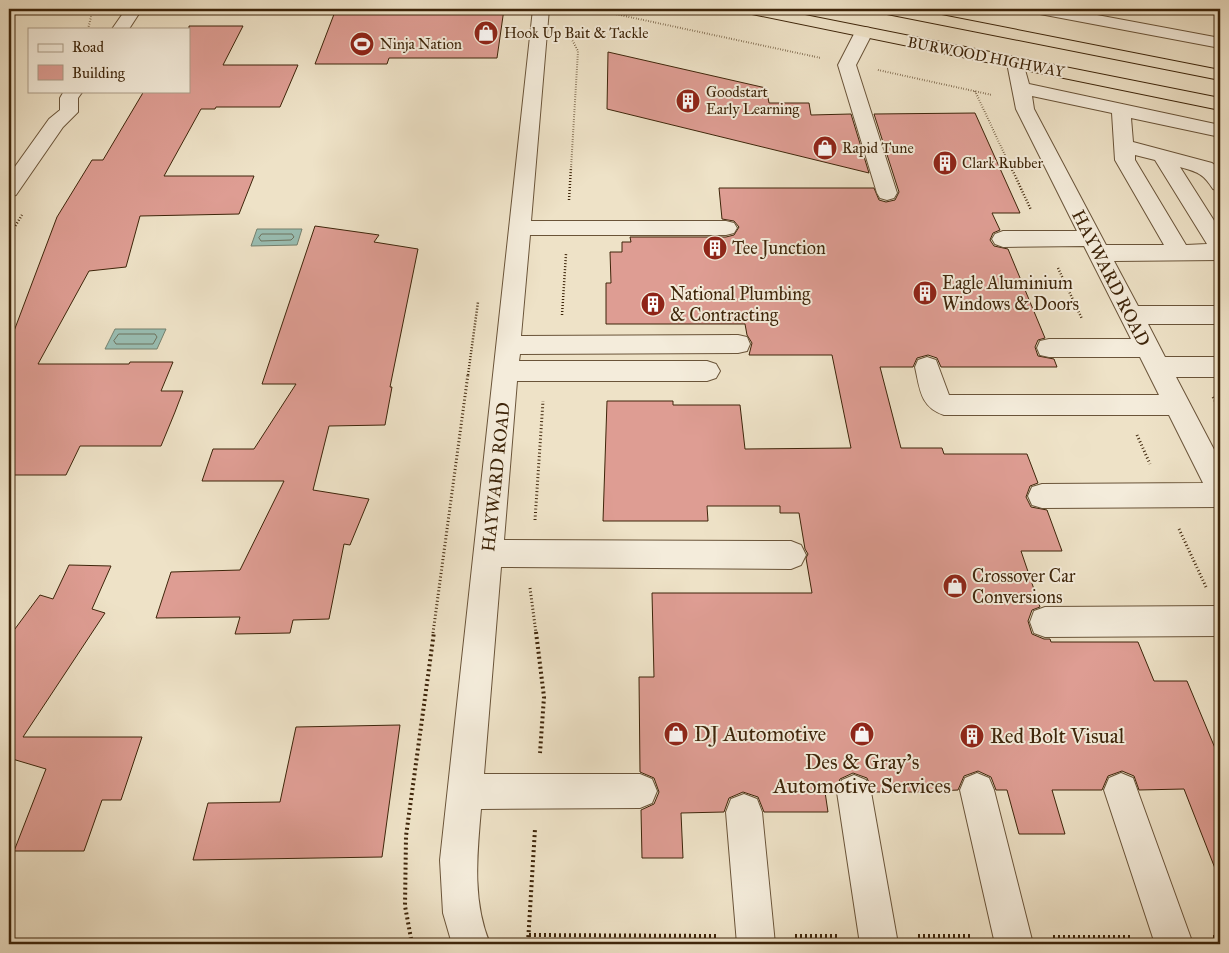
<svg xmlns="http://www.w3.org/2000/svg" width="1229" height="953" font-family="'IM FELL Great Primer',serif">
<rect width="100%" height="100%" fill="#eee2c7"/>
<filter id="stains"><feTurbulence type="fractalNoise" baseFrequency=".004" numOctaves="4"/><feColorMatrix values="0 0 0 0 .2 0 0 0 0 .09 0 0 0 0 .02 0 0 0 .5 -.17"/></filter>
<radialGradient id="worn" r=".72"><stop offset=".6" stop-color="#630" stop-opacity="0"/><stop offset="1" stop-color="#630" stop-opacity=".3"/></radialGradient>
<path fill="#99beb3" stroke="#75816f" d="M257 229H302L297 245 251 246Z
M115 329H166L157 349H105Z"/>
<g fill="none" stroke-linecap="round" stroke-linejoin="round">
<path stroke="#6c725e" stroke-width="1" d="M262 234H292L294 237 291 240 261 241 259 238Z
M119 334H155L157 337 153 344H116L114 341Z"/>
</g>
<path fill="#de9d93" stroke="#3e250a" d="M336 9H504L497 58H389L387 64H315Z
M189 26H243L223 65H298L280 107H216L215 109H201L164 176H254L239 214 140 216 126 267 89 271 38 364H129L130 362H173L161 391H183L175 412 161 446H80L66 475H9V331H14L57 217 92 160H103L144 91H189Z
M608 52 766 88 769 103H809L811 115 851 114 869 173 607 109Z
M975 113 1020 213H992L1000 230 993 233 990 240 994 246 1008 249 1045 338 1038 340 1035 347 1038 356 1054 359 1057 367H941L937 358 928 355 917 358 913 367H880L901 448H942L944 454H1027L1038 483 1030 486 1026 497 1031 507 1047 510 1062 551H1021L1040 607 1032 610 1028 621 1032 634 1044 639H1050L1051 642H1138L1154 681H1187L1220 760V876H1218L1184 789 1139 790 1134 776 1122 771 1108 776 1102 790H1052L1065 834H1019L1007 790H996L991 777 978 771 964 776 958 790 918 792H873L867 778 853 773 840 779 835 792H825L828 812H764L758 797 743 792 729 798 724 812 681 813 683 858H642L641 810 654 804 659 792 654 778 640 772 639 677H654L652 593H812L806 558 808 554 805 549 799 513H780V506H707L708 521H603L607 401H673V405H740L745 449 851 448 832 355H749L752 343 747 335 745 324H606V283H611L610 252H622V242H631L630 237H726L734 235 739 227 734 221 722 219 719 188H874L879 200 886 202 895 200 899 192 874 114Z
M315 226 379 235 374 242 418 249 390 387H392L385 425 329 426 313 490 369 499 350 545 344 544 329 619 293 620 290 633 235 634 240 617 156 618 171 572 240 570 284 481H202L213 449H254L296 384H262Z
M69 565 111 566 92 609 105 613 23 737H142L121 800H102L84 851H14L46 769 9 758V637L40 595 53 599Z
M400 725 382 857 193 860 208 803 280 802 296 727Z"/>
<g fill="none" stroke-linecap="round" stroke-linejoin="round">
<defs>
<path id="minor" d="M126 9H142L129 29H112Z
M533 9H549L531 221H726L734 223 737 228 734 233 726 235H530L521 336 738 335 747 337 750 344 747 351 738 353 520 354 519 361H707L716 364 720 371 716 378 707 381H517L504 540 791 541 801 545 806 555 801 565 791 569 501 567 484 774H640L652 779 657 791 652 803 640 808 481 809C477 855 472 901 490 944H452L443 913 440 860Z
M1032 9H1065L1220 38V48L1040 14 1034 12Z
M864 27 870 28 873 32 856 65 897 193 894 198 887 200 880 198 877 193 838 65 855 32 858 28Z
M1016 58 1022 59 1029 84 1220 125V137L1131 118 1133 142 1212 163 1220 169V191L1213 189C1203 173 1197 172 1180 167L1220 230V260L1114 261 1138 306H1220V324H1148L1165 357H1220V377H1176L1220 461V507L1042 508 1032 505 1028 496 1032 487 1042 484 1203 483 1169 415H944C920 407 920 389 915 367L918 360 927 357 936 360 949 395H1159L1140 357H1049L1040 355 1037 348 1040 341 1049 339H1131L1084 246 1003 247 995 244 992 239 995 234 1003 231H1077L1016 109 1007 63 1010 59ZM1032 96 1112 113 1115 160 1164 245H1106L1034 109ZM1135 155 1155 160 1207 244 1186 245 1135 160Z
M64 91H83L78 98V112L63 127 16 195 9 197V175L49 119 60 110V98Z
M1220 606V636L1045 637 1034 633 1030 622 1034 611 1045 607Z
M977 773 989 778 994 790 1033 944H995L960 790 965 778Z
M1121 773 1133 778 1193 944H1155L1104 790 1109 778Z
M854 775 866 780 871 792 898 944H860L837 792 842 780Z
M744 794 757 799 762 812 775 944H737L726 812 731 799Z"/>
<path id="highway" d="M744 9H775L1220 98V110L752 14 746 12Z
M879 9H911L1220 70V80L887 14 881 12Z"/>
</defs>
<use href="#minor" stroke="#6a5439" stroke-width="2"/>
<use href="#highway" stroke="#3e250a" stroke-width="2"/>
<path stroke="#3e250a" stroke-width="2" stroke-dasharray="0.5 2" stroke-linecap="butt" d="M592 9 821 58
M88 29 93 9
M569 34 578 51 571 168
M878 70 992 95
M975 91 1011 168"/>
<path stroke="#3e250a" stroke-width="2.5" stroke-dasharray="1 2" stroke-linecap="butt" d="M1011 167 1031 210
M569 200 571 167
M9 236 22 215
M1058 268 1082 319
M562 315 566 254
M468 375 478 302"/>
<path stroke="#3e250a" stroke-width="3" stroke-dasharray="1 2.5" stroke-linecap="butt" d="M1213 397 1220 409
M1137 435 1150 464
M535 520 543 401
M1179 529 1206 587
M530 588 536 633
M433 633 468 374"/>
<path stroke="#3e250a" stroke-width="4" stroke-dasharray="2 3" stroke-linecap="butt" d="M536 632 544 697 540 753
M529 935 716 936
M795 936H839
M918 936H971
M1053 937H1131
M1213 937H1220
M9 940H411
M528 942 535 829
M412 944 405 906 406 836 434 632"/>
<use href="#minor" fill="#f4ecdb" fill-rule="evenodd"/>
<use href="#highway" fill="#eee2c7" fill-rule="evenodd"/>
</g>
<defs>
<symbol id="shop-disc" viewBox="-11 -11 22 22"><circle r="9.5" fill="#8f2418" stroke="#f4ecdb"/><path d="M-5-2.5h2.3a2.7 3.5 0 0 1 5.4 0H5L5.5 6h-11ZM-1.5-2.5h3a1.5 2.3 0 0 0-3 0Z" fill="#fff"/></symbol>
<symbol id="stadium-disc" viewBox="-11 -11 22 22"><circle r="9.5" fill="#8f2418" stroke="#f4ecdb"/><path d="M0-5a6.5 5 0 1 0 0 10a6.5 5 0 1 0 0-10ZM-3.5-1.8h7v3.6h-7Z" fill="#fff"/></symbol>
<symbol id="building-disc" viewBox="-11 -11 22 22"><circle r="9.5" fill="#8f2418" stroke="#f4ecdb"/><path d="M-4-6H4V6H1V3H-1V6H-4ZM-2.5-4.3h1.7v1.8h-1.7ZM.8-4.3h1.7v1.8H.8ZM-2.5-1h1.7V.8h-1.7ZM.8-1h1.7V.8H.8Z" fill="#fff"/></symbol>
</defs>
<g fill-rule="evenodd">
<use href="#shop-disc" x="472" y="19" width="28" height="28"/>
<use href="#stadium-disc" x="348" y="30" width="28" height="28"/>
<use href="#building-disc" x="674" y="87" width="28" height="28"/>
<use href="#shop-disc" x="811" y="134" width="28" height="28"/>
<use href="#building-disc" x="931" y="149" width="28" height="28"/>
<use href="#building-disc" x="701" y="234" width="28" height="28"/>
<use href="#building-disc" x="911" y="279" width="28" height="28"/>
<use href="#building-disc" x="639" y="290" width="28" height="28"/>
<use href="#shop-disc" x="941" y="572" width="28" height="28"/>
<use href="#shop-disc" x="662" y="720" width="28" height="28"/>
<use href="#shop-disc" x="848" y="720" width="28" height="28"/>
<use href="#building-disc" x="958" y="722" width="28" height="28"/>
</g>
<g text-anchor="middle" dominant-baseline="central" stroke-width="4" stroke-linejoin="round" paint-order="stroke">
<g font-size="15" fill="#3e250a" stroke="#f4ecdb" text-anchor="start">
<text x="504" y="33">Hook Up Bait &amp; Tackle</text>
<text x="380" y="44">Ninja Nation</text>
<text x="706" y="92">Goodstart<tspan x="706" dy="17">Early Learning</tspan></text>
<text x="842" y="148">Rapid Tune</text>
<text x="962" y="163">Clark Rubber</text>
</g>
<g font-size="15" fill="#3e250a" stroke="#f4ecdb">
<text transform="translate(986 57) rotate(11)">BURWOOD HIGHWAY</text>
</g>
<g font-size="18" fill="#3e250a" stroke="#f4ecdb" text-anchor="start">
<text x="732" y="248">Tee Junction</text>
<text x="942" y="283">Eagle Aluminium<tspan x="942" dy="21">Windows &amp; Doors</tspan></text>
<text x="670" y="294">National Plumbing<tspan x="670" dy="21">&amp; Contracting</tspan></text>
<text x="972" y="576">Crossover Car<tspan x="972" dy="21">Conversions</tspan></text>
</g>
<g font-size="18" fill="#3e250a" stroke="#f4ecdb">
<text transform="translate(1111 278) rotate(63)">HAYWARD ROAD</text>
<text transform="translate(496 477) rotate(-84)">HAYWARD ROAD</text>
</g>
<g font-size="21" fill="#3e250a" stroke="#f4ecdb" text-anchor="start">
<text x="694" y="734">DJ Automotive</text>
<text x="990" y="736">Red Bolt Visual</text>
<text x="862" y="762" text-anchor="middle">Des &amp; Gray's<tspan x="862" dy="24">Automotive Services</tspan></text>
</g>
</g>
<rect width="1229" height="953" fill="none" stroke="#eee2c7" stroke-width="30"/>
<rect x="10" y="10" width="1209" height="933" fill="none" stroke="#3e250a" stroke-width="2.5"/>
<rect x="15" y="15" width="1199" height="923" fill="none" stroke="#3e250a"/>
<rect x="28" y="28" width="162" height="65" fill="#f4ecdb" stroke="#ab9c87"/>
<rect x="38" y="44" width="25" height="8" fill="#f4ecdb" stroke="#ab9c87"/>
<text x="72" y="52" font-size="15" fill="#3e250a">Road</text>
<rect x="38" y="65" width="25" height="15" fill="#de9d93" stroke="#ab9c87"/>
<text x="72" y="78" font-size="15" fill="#3e250a">Building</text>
<rect width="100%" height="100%" filter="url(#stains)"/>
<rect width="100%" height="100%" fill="url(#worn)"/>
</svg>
